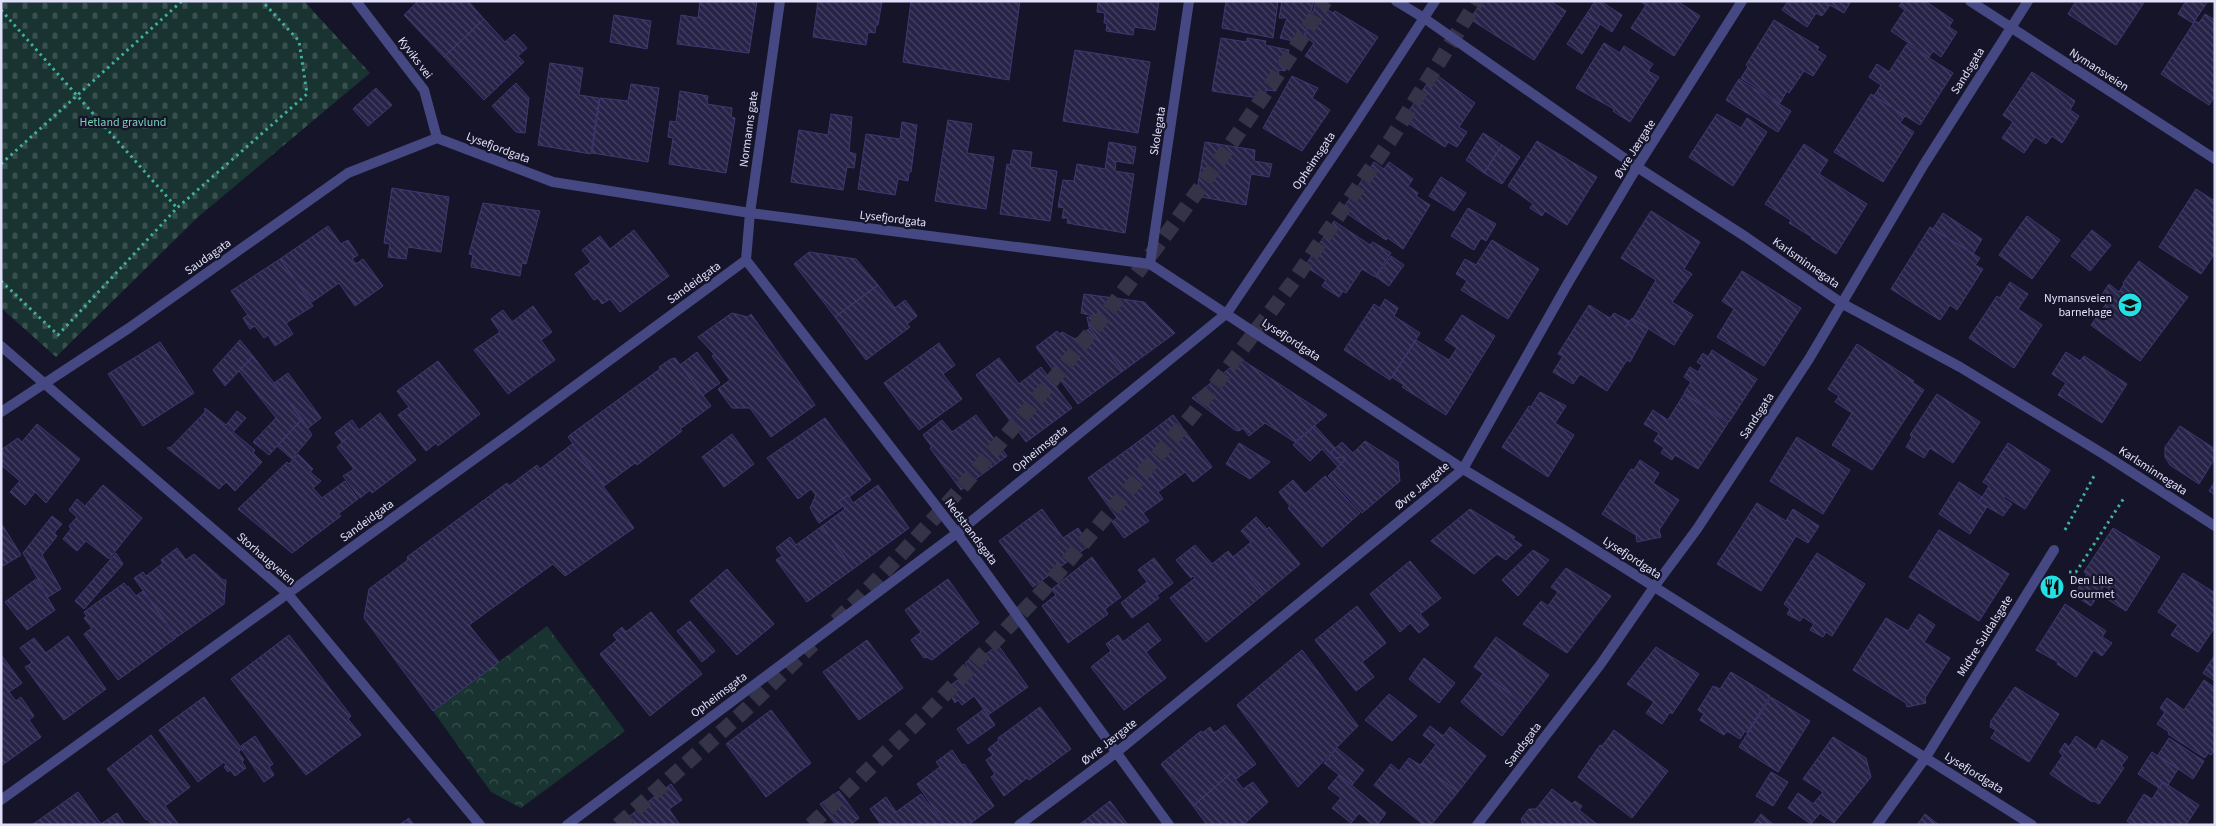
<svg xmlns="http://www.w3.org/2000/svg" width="2216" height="826" font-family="'Source Sans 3',sans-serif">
<defs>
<pattern id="cemetery-stones" width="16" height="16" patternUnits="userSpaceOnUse" patternTransform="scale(1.25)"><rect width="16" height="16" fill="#183330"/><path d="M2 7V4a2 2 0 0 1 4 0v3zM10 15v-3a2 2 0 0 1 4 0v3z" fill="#39504f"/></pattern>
<pattern id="park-crowns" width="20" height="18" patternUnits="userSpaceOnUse" patternTransform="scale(1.25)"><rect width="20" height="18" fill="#183330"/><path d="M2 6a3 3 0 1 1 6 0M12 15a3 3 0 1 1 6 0" fill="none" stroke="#39504f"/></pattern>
<pattern id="building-back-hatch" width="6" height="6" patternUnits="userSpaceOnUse" patternTransform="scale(1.25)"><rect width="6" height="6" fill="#272348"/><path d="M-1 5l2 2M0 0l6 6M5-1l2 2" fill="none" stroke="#464363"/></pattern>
</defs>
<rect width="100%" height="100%" fill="#161429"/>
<path fill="url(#cemetery-stones)" d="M1 1H304L370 73 197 218 56 357 1 308Z"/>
<path fill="url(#park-crowns)" d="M547 626 625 731 521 808 491 792 433 711Z"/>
<path fill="url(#building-back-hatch)" stroke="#3e3871" d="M418 1H468L484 19 444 57 404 15Z
M700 1H757L749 53 677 44 681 15 698 18Z
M818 1H882L878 25H876L875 33 868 32 866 45 813 37Z
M911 1H1020L1009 80 903 62Z
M1098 1H1159L1155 30 1134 27 1133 35 1106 31 1107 23H1104L1105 13 1097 12Z
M1226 1H1278L1273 38 1222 28Z
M1282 1H1314L1302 43 1280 38 1287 18H1279Z
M1482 1H1550L1566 11 1534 60 1470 19Z
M1595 1H1600L1622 15 1612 32 1586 15Z
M1640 1H1681L1680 3 1700 16 1674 56 1631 28 1646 5Z
M1788 1H1851L1844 13 1830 5 1822 16 1816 13 1807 27 1782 10Z
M1903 1H1925L1953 20 1949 27 1957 32 1941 57 1933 51 1929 57 1891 31 1905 10 1899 6Z
M2076 1H2145L2116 45 2068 14Z
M2186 1H2208L2193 23 2178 14Z
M1316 2 1333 13 1335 11 1378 37 1347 83 1305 56 1314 43 1305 37Z
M2205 14 2215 20 2213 32 2215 33V96L2209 105 2161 74 2195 21 2199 23Z
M614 15 651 21 647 49 610 42Z
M1586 15 1600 24 1582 54 1567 44Z
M484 19 505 42 514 34 527 48 518 56 524 62 484 100 444 57Z
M1774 20 1819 47 1817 50 1826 56 1813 76 1804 71 1789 93 1787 91 1780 103 1741 78 1748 67 1746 65Z
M1221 38 1247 42V38L1266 41 1265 45 1289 50 1285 71 1279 70 1276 91 1266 90 1265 99 1212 91Z
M1604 43 1620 53 1624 46 1653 64 1648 71 1659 77 1630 122 1613 111 1614 109 1576 88Z
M1907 44 1953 73 1920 125 1874 96 1881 85 1869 77 1877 64 1889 72Z
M1075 50 1150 62 1138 133 1063 121Z
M550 63 583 68 579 95 599 98 591 154 538 145Z
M2032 72 2075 101 2070 110 2079 116 2062 143 2052 136 2046 144 2035 137 2024 153 2002 138 2013 122 2003 115Z
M1434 73 1475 103 1459 127 1467 132 1457 147 1448 142 1445 147 1403 120Z
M1292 76 1318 88 1312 98 1330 110 1302 151 1263 128Z
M1739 79 1791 111 1778 132 1726 100Z
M516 83 529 98 525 133 516 132 492 106Z
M631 84 659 88 648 162 592 153 600 98 628 101Z
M376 88 392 105 368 126 353 109Z
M680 91 708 96 707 104 732 108 731 117 735 118 726 173 669 164 673 138 668 137 670 121 676 122Z
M1871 94 1905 116 1900 123 1914 132 1883 182 1834 152Z
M831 114 852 117 849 152 856 154 854 168 847 167 843 190 791 182 799 130 828 135Z
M1717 114 1741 128 1747 118 1767 132 1733 186 1689 157Z
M948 120 972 124 967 153 994 157 986 209 935 201Z
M902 122 917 125 911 172H909L908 181 898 179 895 195 858 189 866 134 900 139Z
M1483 133 1502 145 1484 173 1466 160Z
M1537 141 1597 177 1567 225 1545 211 1542 216 1530 208 1533 204 1508 186Z
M1109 142 1136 147 1133 164 1116 161 1115 171 1134 174 1125 233 1067 223 1068 218H1062L1064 208 1058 207 1063 180 1074 181 1077 164 1105 169Z
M1205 142 1255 150 1254 161 1272 164 1269 177 1251 174 1246 205 1196 196Z
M1804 144 1828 160 1819 174 1867 204 1836 254 1811 238 1812 237 1789 223 1791 220 1765 204Z
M1502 145 1520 157 1502 184 1484 173Z
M1013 150 1032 152 1030 167 1057 171 1050 221 1000 214 1007 164 1010 165Z
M1374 162 1384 169 1389 162 1413 179 1408 186 1418 193 1416 196 1430 205 1403 249 1388 238 1386 240 1342 210Z
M1441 177 1466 193 1454 211 1429 196Z
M392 188 449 197 441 252 408 247 406 259 388 257 390 244 384 243Z
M2196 189 2213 200 2215 198V253L2201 274 2159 247Z
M483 203 540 211 526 264 522 263 520 276 471 267 473 255 469 254Z
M1468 208 1496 224 1486 241 1481 238 1474 250 1451 236Z
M1651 211 1700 242 1684 269 1692 274 1672 302 1693 315 1674 345 1633 319 1656 280 1621 258Z
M1943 213 1982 239 1973 254 1933 229Z
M2027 216 2060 240 2032 279 1999 255Z
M1334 221 1370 245 1373 242 1391 253 1375 277 1362 269 1346 293 1343 291 1339 297 1322 286 1326 280 1305 266Z
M328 226 341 244 348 240 358 255 352 259 356 264 363 259 383 286 355 306 339 283 312 302 280 259Z
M1930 227 1980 258 1975 265 1983 269 1957 310 1950 305 1940 320 1891 289Z
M634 230 669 276 620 312 610 299 602 304 598 298 594 300 575 274 591 262 582 250 600 236 610 249Z
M2092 230 2111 245 2090 271 2071 256Z
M1492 240 1539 269 1508 319 1461 290 1467 281 1456 274 1465 259 1476 265Z
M809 252 856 259 878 285 835 317 794 264Z
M1391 256 1404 265 1389 286 1376 277Z
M280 259 313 306 286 323 293 334 275 346 268 335 264 338 255 326 250 329 243 318 248 315 231 291Z
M2139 261 2188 297 2140 361 2091 325 2106 304 2099 299 2109 284 2119 292 2124 284 2123 283Z
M1742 271 1801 308 1764 366 1717 337 1734 309 1722 301Z
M2010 282 2028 294 2018 309 2042 325 2014 368 1969 338 1997 296 2000 298Z
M878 285 895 308 905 300 917 316 907 324 910 327 866 360 835 317Z
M1084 294 1144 302 1175 333 1123 371 1089 327 1087 317H1098L1081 313Z
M1385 299 1398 308 1394 316 1420 333 1390 380 1344 350 1374 304 1380 308Z
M1589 305 1610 318 1614 313 1629 321 1625 328 1632 318 1648 329 1630 362 1627 360 1607 391 1580 374 1573 384 1553 372 1563 356 1558 354Z
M533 306 552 332 541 340 555 360 508 394 474 350 500 332 491 319 503 310 512 322Z
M732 313 748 317 751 314 815 405 771 437 750 408H732L718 389 730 380 712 356 714 354 698 337Z
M1462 315 1495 336 1446 415 1402 387 1404 385 1392 377 1416 340 1449 360 1457 348 1445 340Z
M1090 328 1123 371 1078 404 1036 347 1057 331 1060 334 1062 332 1075 339Z
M240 340 253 356 225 386 213 370Z
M160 342 194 393 143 426 108 374Z
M939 343 955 365 943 374 962 399 919 430 884 383Z
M1857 344 1914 381 1912 382 1924 390 1872 470 1832 445 1852 413 1835 402 1839 396 1828 389Z
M1712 350 1757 379 1729 422 1684 393 1691 382 1684 377 1690 367 1698 372 1702 365 1697 362 1703 353 1708 357Z
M697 352 720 383 703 395 680 365Z
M2066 352 2080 361 2084 356 2127 384 2102 423 2058 395 2066 383 2052 374Z
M253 356 302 419 269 455 253 442 276 418 239 371Z
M675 358 711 406 680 429 682 431 637 465 635 463 604 486 568 437 570 435 660 369 659 367 671 359Z
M999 358 1019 384 1041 367 1072 408 1026 442 976 375Z
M1241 359 1327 415 1295 442 1265 423 1249 436 1243 428 1239 431 1235 430 1192 398Z
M438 361 480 414 438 446 436 443 426 451 398 415 409 407 397 391Z
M288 373 321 418 308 428 274 383Z
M1540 392 1566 406 1555 423 1574 435 1548 477 1502 447 1529 406 1531 407Z
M1684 394 1728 423 1698 469 1675 455 1672 460 1661 453 1664 448 1654 441 1659 433 1644 424 1653 410 1668 420Z
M1937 394 1980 422 1953 463 1930 448 1924 458 1906 447 1912 437 1910 435Z
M205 408 226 425 237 411 246 418 233 432 255 450 253 453 262 462 235 491 226 482 219 489 167 448 171 447 205 412Z
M380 413 416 460 372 493 370 490 360 498 343 476 354 469 337 447 347 438 342 442 335 433 352 420 359 430Z
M976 415 1007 456 961 490 930 448 932 447 923 435 942 420 952 432Z
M1173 415 1212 467 1193 482 1185 472 1162 489 1131 447Z
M825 418 871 480 849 497 848 495 839 501 842 507 819 523 810 508 816 495 811 489 798 499 767 458Z
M302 419 312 435 292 459 277 446Z
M37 424 80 459 46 503 35 492 25 505 10 492 20 481 1 465V450L18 438 22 442Z
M1315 426 1335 448 1331 452 1335 458 1344 457 1346 459 1338 467 1322 449 1310 461 1293 445Z
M2180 426 2215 449V458L2199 484 2170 465 2165 457V447Z
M732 434 754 464 724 487 702 457Z
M1797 437 1850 470 1823 514 1770 481Z
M1365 441 1398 462 1400 481 1362 513 1328 476 1346 459 1344 457 1335 458 1331 452 1342 442 1353 453Z
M1239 443 1270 462 1250 479 1226 464Z
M2008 443 2050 470 2025 509 2004 496 2003 498 2012 504 2003 516 1979 502 1989 486 1983 482Z
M572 444 634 528 565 576 553 564 469 625 499 662 433 711 364 618 369 589 408 560 407 557 507 483 509 486 537 465 540 469Z
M1131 447 1162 489 1158 492 1163 499 1143 513 1149 521 1124 538 1112 522 1117 518 1088 478Z
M298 454 313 469 310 472 321 481 313 488 322 498 345 481 358 499 338 514 341 516 292 553 238 509 287 462 289 464Z
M1640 460 1659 473 1653 483 1679 500 1659 530 1661 537 1637 542 1636 535 1602 514 1631 469 1634 470Z
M1325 476 1360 513 1322 547 1288 508 1290 506 1279 492 1293 480 1305 494Z
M2215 481V495L2209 491Z
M1959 482 1982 497 1979 502 1987 507 1970 534 1939 514Z
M103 485 142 518 109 559 86 541 77 551 63 539 71 529 69 526 77 517 69 510 77 499 85 506Z
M878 485 909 528 853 569 822 526 845 509 839 501 848 495 853 503Z
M1757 503 1786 521 1793 509 1819 526 1808 543 1796 536 1761 591 1717 564Z
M1042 509 1063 538 1078 528 1090 545 1033 587 999 541Z
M1470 509 1515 537 1513 539 1522 545 1506 560 1497 554 1474 574 1431 541Z
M52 516 62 524 54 533 57 536 42 555 61 589 48 597 23 553Z
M1256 517 1267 529 1269 527 1300 564 1264 594 1233 557 1251 542 1241 531Z
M1 523 21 555 3 566 1 563Z
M822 526 853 569 807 602 776 560 782 556 776 548 790 537 796 545Z
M2113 528 2160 557 2126 611 2104 597 2109 589 2104 586 2091 606 2074 595 2087 574 2084 572Z
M1939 530 2009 574 1979 621 1909 577Z
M1195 545 1212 564 1228 551 1264 594 1206 642 1170 598 1195 578 1193 576 1191 578 1176 560Z
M177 548 186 560 194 554 223 580H226L224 604 177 637 134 578 143 572 146 576 163 563 161 560Z
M1533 550 1549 560 1518 596 1502 580Z
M116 553 123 564 84 609 75 601Z
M1817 553 1865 584 1832 636 1826 632 1823 637 1810 630 1814 624 1803 617 1800 621 1787 614 1790 609 1784 604Z
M1092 557 1121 597 1105 609 1108 614 1068 643 1042 606 1056 595 1052 589Z
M1154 558 1173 583 1157 595 1138 570Z
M1410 561 1441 598 1420 614 1429 625 1419 633 1410 623 1400 632 1370 594Z
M1566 568 1611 596 1567 653 1523 624 1541 601 1548 606 1558 592 1551 587Z
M727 569 774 624 737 655 690 601Z
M2183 573 2215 593V627L2198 652 2171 635 2178 625 2158 612Z
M36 579 55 610 27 630 5 602Z
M948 579 979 623 932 660 926 657 924 658 911 640 921 632 905 610Z
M1147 582 1159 598 1132 618 1121 603Z
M124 583 127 587 128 586 136 596 143 591 176 638 118 680 84 634 92 628 84 618 87 616 84 612Z
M2065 604 2106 631 2102 637 2112 643 2102 656 2094 650 2076 677 2057 664 2058 662 2036 650Z
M1357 606 1386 643 1362 662 1374 677 1356 691 1315 640Z
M651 612 702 674 650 716 600 654 617 640 613 635 622 627 626 632Z
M1919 614 1935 625 1924 642 1950 658 1925 698 1926 703 1907 707 1906 703 1853 670 1886 618 1908 631Z
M690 621 715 651 702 662 677 631Z
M1148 623 1161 640 1146 652 1166 678 1124 710 1091 667 1111 651 1106 644 1118 635 1123 642Z
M289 635 351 716 348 719 361 735 306 775 231 679Z
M68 636 106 689 64 720 25 667 32 663 20 648 34 638 46 653Z
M1496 637 1549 675 1526 705 1474 667Z
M867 640 903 688 859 720 823 672Z
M998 645 1028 687 988 715 974 696 962 705 958 700 955 703 951 696 953 694 948 687 959 679 956 675 968 667 965 663 972 657 975 662Z
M1656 647 1699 674 1672 714 1670 712 1662 724 1646 713 1654 702 1627 684Z
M1302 650 1358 726 1298 787 1237 705Z
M1 655 22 683 9 692 16 701 21 697 34 716 29 720 41 737 1 766Z
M2215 655V681L2203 673Z
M1424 658 1455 683 1439 703 1409 679Z
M1731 672 1770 696 1747 733 1745 731 1740 739 1727 731 1724 735 1700 720 1704 714 1698 710 1713 686 1720 689Z
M1483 674 1525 706 1502 736 1461 702Z
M2204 680 2215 688V750L2211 755 2208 753 2205 758 2168 734 2169 732 2157 724 2165 712 2160 708 2167 698 2184 710Z
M2015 687 2059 714 2029 762 1991 738 1996 730 1990 727 1991 721Z
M1389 694 1417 716 1392 741 1365 720Z
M204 697 242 749 238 752 244 760 242 762 246 768 235 776 230 770 228 772 224 767 226 765 224 762 198 782 159 730Z
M1771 697 1810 721 1778 772 1739 747Z
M1040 707 1071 749 1029 780 1027 778 1004 796 991 777 995 774 986 760 993 755 988 749 999 740 998 738Z
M984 709 995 725 968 744 957 729Z
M771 710 811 763 766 797 726 744Z
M1225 725 1256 764 1236 779 1231 773 1193 806 1161 764 1201 731 1202 733 1210 727 1214 733Z
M1430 726 1443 736 1450 727 1486 756 1458 792 1421 764 1436 745 1423 735Z
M1614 730 1668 771 1632 818 1578 777 1600 745 1602 746Z
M151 735 190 787 165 806 179 825H152L147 819 146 820 107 769Z
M255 736 273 764 269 767 274 775 264 782 242 750 244 749 241 746Z
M2076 736 2096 750 2102 740 2128 757 2121 766 2124 768 2099 804 2094 801 2092 802 2050 774 2063 755 2059 752 2065 743 2069 747Z
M1833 737 1866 758 1871 777 1834 823 1820 813 1811 824 1788 808 1798 793 1813 804 1823 792 1803 779Z
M2169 738 2204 761 2193 779 2158 755Z
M1337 748 1364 770 1352 785 1324 763Z
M952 750 962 765 964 764 994 806 968 825H945L917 784 940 767 936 762Z
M2152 752 2178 769 2168 785 2163 782 2159 788 2138 774Z
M1409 758 1420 765 1421 764 1458 792 1431 825H1424L1374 785 1391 764 1399 771Z
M1771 772 1788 782 1773 806 1756 796Z
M1231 773 1243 789 1253 782 1268 802 1243 825H1207L1193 806Z
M1339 775 1386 813 1377 825H1373L1359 813 1351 823 1332 808 1341 798 1328 788Z
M2163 782 2199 805 2186 825H2133L2127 821 2144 794 2152 799Z
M671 784 682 800 669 809 680 825H632L627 818Z
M1552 789 1572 804 1575 801 1582 806 1579 810 1598 825H1523L1521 819 1529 809H1536Z
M839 791 859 818 850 825H836L820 804Z
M78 792 101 824 117 813 125 825H32Z
M921 794 944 825H879L880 823 870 809 886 797 896 812Z
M1110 801 1128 825H1079Z
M1761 814 1774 825H1753Z
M1925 814 1939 825H1917Z
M409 818 414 825H399Z"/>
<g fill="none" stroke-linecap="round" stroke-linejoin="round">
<path stroke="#343348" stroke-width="15" stroke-dasharray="15 8" stroke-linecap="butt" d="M836 621C903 555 966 484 1026 412 1135 282 1235 145 1325 1
M618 825 740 715 813 644
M811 825 931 709 1047 586 1193 414 1295 279 1391 139 1477 1"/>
<path stroke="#40afa0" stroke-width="3" stroke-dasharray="2.5 4" stroke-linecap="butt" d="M1 10 177 208
M1 164 182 1
M1 281 58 335 177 208 307 94 299 41 262 1
M2065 530 2094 476
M2069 572H2076L2124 498"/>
<path stroke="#454882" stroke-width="10" d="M356 1 424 90 437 138
M1396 1 1424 18 1637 167 1746 237 1843 304 1960 367 2105 455 2215 526
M1970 1 2215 159
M437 138 553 182 750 213 1150 264 1463 469 1561 528 2032 825
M746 260 957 533 1169 825
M746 260 750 213 780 1
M1150 264 1189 1
M1 346 287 593 480 825
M1 412 129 328 348 173 437 138
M1 800 512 432 746 260
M567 825 957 533 1227 313 1352 128 1435 1
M1019 825 1117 752 1463 469 1568 283 1637 167 1742 1
M1477 825 1600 665 1654 587 1697 529 1809 359 1923 166 2028 1
M1877 825 1926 757 2054 550"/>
</g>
<defs>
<symbol id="school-disc" viewBox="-11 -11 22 22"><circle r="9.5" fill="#24e0e4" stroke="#161429"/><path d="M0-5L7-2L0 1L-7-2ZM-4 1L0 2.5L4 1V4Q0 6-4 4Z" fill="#111"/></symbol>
<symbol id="restaurant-disc" viewBox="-11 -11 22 22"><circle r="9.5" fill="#24e0e4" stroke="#161429"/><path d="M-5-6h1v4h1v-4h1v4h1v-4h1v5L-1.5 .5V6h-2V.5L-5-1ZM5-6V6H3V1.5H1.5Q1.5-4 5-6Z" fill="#111"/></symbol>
</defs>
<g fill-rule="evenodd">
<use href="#school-disc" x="2116" y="291" width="28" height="28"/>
<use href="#restaurant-disc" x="2038" y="573" width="28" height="28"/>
</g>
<g text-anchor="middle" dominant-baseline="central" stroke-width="4.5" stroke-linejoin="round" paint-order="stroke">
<g font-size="12" fill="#e1e0fb" stroke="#161429">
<text transform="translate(415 58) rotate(53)">Kyviks vei</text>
<text transform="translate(2099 70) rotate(33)">Nymansveien</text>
<text transform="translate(1968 71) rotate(-58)">Sandsgata</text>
<text transform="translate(749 129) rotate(-82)">Normanns gate</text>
<text transform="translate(1158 131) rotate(-81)">Skolegata</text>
<text transform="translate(498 148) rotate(21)">Lysefjordgata</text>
<text transform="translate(1635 149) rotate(-58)">Øvre Jærgate</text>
<text transform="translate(1314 161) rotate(-56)">Opheimsgata</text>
<text transform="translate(893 219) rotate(7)">Lysefjordgata</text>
<text transform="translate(208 257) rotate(-35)">Saudagata</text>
<text transform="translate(1806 263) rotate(35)">Karlsminnegata</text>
<text transform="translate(694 283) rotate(-36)">Sandeidgata</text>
<text transform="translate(1291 340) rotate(33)">Lysefjordgata</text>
<text transform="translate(1757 416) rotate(-57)">Sandsgata</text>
<text transform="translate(1040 449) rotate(-39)">Opheimsgata</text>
<text transform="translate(2153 471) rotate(33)">Karlsminnegata</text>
<text transform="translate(1422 486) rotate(-40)">Øvre Jærgate</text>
<text transform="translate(367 521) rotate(-36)">Sandeidgata</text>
<text transform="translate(971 532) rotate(53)">Nedstrandsgata</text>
<text transform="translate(1632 558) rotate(33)">Lysefjordgata</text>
<text transform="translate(266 559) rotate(41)">Storhaugveien</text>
<text transform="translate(1985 636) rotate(-58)">Midtre Suldalsgate</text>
<text transform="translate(719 695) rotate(-37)">Opheimsgata</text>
<text transform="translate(1109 742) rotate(-38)">Øvre Jærgate</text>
<text transform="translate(1523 745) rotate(-53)">Sandsgata</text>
<text transform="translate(1974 773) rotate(32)">Lysefjordgata</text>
</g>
<g font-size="12" fill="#74d4b4" stroke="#161429">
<text x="123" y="122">Hetland gravlund</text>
</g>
<g font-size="12" fill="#e1e0fb" stroke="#161429" text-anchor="end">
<text x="2112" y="298">Nymansveien<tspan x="2112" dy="14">barnehage</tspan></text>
<text x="2070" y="580" text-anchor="start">Den Lille<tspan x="2070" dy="14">Gourmet</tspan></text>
</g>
</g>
<rect width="2216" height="826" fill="none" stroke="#e1e0fb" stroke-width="5"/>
</svg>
